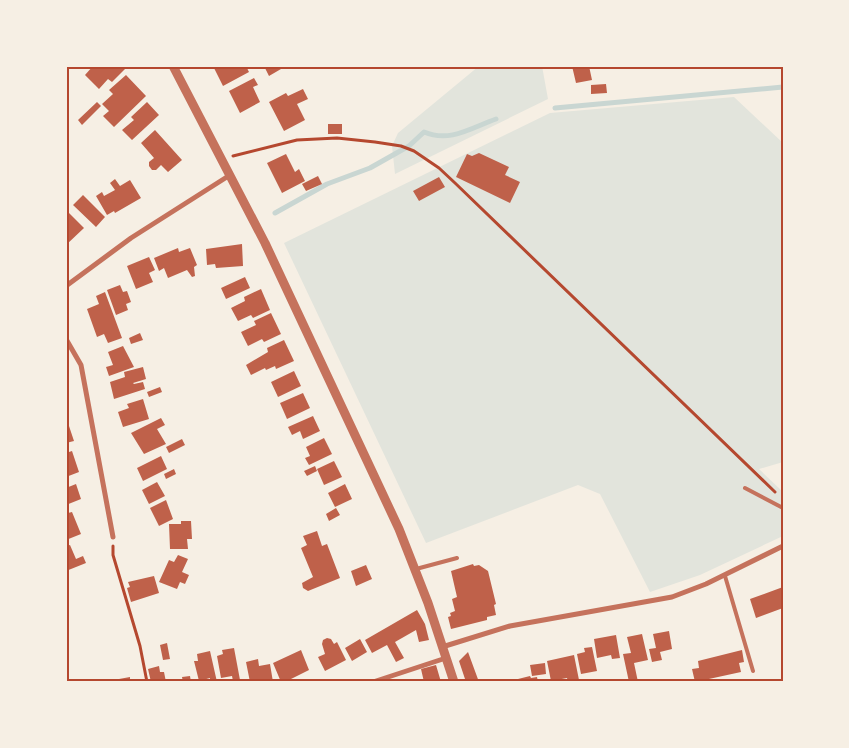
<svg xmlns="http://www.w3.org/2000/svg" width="849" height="748" font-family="Signika,sans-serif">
<rect width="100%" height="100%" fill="#f6efe4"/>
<path fill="#e2e4dc" d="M479 66H542L548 99 395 174 392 146 398 133Z
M734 97 783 143V462L759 469 783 492V536L700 575 650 592 600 494 578 485 426 543 284 243 550 113Z"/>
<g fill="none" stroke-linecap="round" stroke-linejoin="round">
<path stroke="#c9d6d2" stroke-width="5" d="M555 108 783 87
M275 213 327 184 370 168 409 146 424 132C450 143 471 128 496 119"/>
</g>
<path fill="#bf614a" d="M93 66H128L112 82 108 79 99 89 85 75Z
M213 66H246L249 72 223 86Z
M264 66H280L281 69 269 76Z
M572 66H589L592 80 576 83Z
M126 75 146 96 114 127 103 116 109 111 102 104 113 94 109 90Z
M254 78 258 85 253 87 260 102 240 113 229 91Z
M606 84 607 93 591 94V85Z
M303 89 308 99 297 104 305 120 284 131 269 102 286 93 288 96Z
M97 102 101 106 82 125 78 120Z
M147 102 159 115 132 140 122 130 134 120 131 117Z
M328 124H342V134H328Z
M155 130 182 160 168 172 161 165 156 170H152L149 166V162L154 158 141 143Z
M479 153 509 167 505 175 520 182 510 203 456 177 467 154 472 156Z
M286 154 295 172 299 169 305 181 282 193 267 163Z
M318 176 322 184 306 191 302 184Z
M439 177 445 187 419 201 413 191Z
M115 179 120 186 130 180 141 198 115 213 114 211 107 215 96 196 102 192 104 196 115 190 110 183Z
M83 195 105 217 96 227 73 205Z
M68 212 84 228 66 245V214Z
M242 244 243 266 216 268 215 264 207 265 206 249Z
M178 248 179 252 190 248 197 265 194 267 195 276 192 277 187 270 168 278 164 268 159 271 154 258Z
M149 257 155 270 149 273 153 282 136 289 127 266Z
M245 277 250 288 226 299 221 288Z
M120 285 123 292 127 291 131 302 126 304 128 310 116 315 107 290Z
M261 289 270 310 253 318 251 315 238 321 231 308 245 301 244 297Z
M105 292 122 338 108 343 104 334 97 337 87 309 99 304 96 296Z
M271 313 281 334 264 342 262 339 248 346 241 332 256 325 254 321Z
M140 333 143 340 131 344 129 338Z
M284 340 294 361 276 369 275 366 266 370 265 368 251 375 246 365 268 352 267 348Z
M123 346 134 367 109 376 106 367 113 365 108 352Z
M143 367 146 379 133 383 134 384 143 382 145 389 114 399 110 382 125 377 124 372Z
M294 371 301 386 278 397 271 382Z
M160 387 162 392 149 397 147 392Z
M303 393 310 408 287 419 280 403Z
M143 399 149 419 123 427 118 412 129 408 127 404Z
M313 416 320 431 303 439 300 431 292 435 288 427Z
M161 418 165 425 157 429 166 444 144 454 131 433Z
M66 426H69L74 441 66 443Z
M324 438 332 454 309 465 305 458 310 456 306 447Z
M182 439 185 445 169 453 166 447Z
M72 451 79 472 66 477V453Z
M161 456 167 469 143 481 137 468Z
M334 461 342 477 324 485 317 469Z
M315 466 317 471 307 476 304 471Z
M174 469 176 474 166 479 164 474Z
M157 482 165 496 149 504 142 490Z
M76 484 81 499 66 505V488Z
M345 484 352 499 335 507 328 493Z
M166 500 173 519 159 526 150 508Z
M336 508 340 515 329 521 326 514Z
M66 509 68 513 72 512 81 534 66 540Z
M181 521H191L192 539H187L188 549H170L169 524H181Z
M317 531 322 546 327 544 340 578 308 591 303 588 302 583 313 577 301 548 307 545 303 536Z
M70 545 76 559 83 556 86 563 66 571V546Z
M178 555 188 559 182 572 189 575 185 584 180 582 177 589 159 582 169 560 174 562Z
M473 564 474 566 479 565 488 571 496 604 494 605 496 615 487 617V620L451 629 448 617 451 616 450 613 455 611 452 599 457 597 451 571Z
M366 565 372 579 356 586 351 571Z
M154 576 159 593 131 602 127 588 130 587 128 582Z
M783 587V608L756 618 750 599Z
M417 610 425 624 429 640 419 642 416 630 395 642 404 658 396 662 387 645 372 653 365 640Z
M669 631 672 649 660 652 662 660 652 662 649 649 656 648 653 634Z
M642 634 648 660 634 663 638 682H629L623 654 631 653 627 637Z
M616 635 620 658 612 659 611 655 597 658 594 639Z
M327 638 331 639 334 644 337 642 346 660 325 671 318 657 325 654 322 644 323 640Z
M360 639 367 652 352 661 345 648Z
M167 643 170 659 163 660 160 645Z
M592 647 597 671 581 674 577 654 585 652 584 648Z
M234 648 240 680 233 681 232 676 221 678 217 656 223 654 222 650Z
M301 650 309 670 291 679 292 682H281L273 663Z
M742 650 744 662 739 663 741 672 695 682 692 669 699 668 698 661Z
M210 651 217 682H210V678L199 681 194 661H198L197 654Z
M468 652 479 682H466L459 661Z
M574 655 579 680 568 682 567 678 551 681 547 661Z
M258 659 259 666 270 664 273 682H250L246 662Z
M545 663 546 674 532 676 530 665Z
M436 665 441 682H424L421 669Z
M159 666 160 672H164L166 682H151L148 669Z
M190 676 191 682H183L182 677Z
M530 676 531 678 537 677 538 682H506Z
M130 677V682H108V681Z"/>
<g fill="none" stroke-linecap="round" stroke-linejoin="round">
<path stroke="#b5482f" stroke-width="3" d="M233 156 297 140 337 138 375 142 401 146 414 151 439 168 455 183 775 492
M113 546V555L140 646 147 682"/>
<path stroke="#c5725c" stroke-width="4" d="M745 488 783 508
M416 569 457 558
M725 576 753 671"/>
<path stroke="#c5725c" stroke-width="5" d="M66 286 131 238 230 175
M66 339 81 365 113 537
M442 647 510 626 672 597 706 584 783 546
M373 682 446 658"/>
<path stroke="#c5725c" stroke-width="9" d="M173 66 265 243 399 529 428 603 454 682"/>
</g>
<rect width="849" height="748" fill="none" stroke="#f6efe4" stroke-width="135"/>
<rect x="68" y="68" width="714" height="612" fill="none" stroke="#b5482f" stroke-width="2"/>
</svg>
